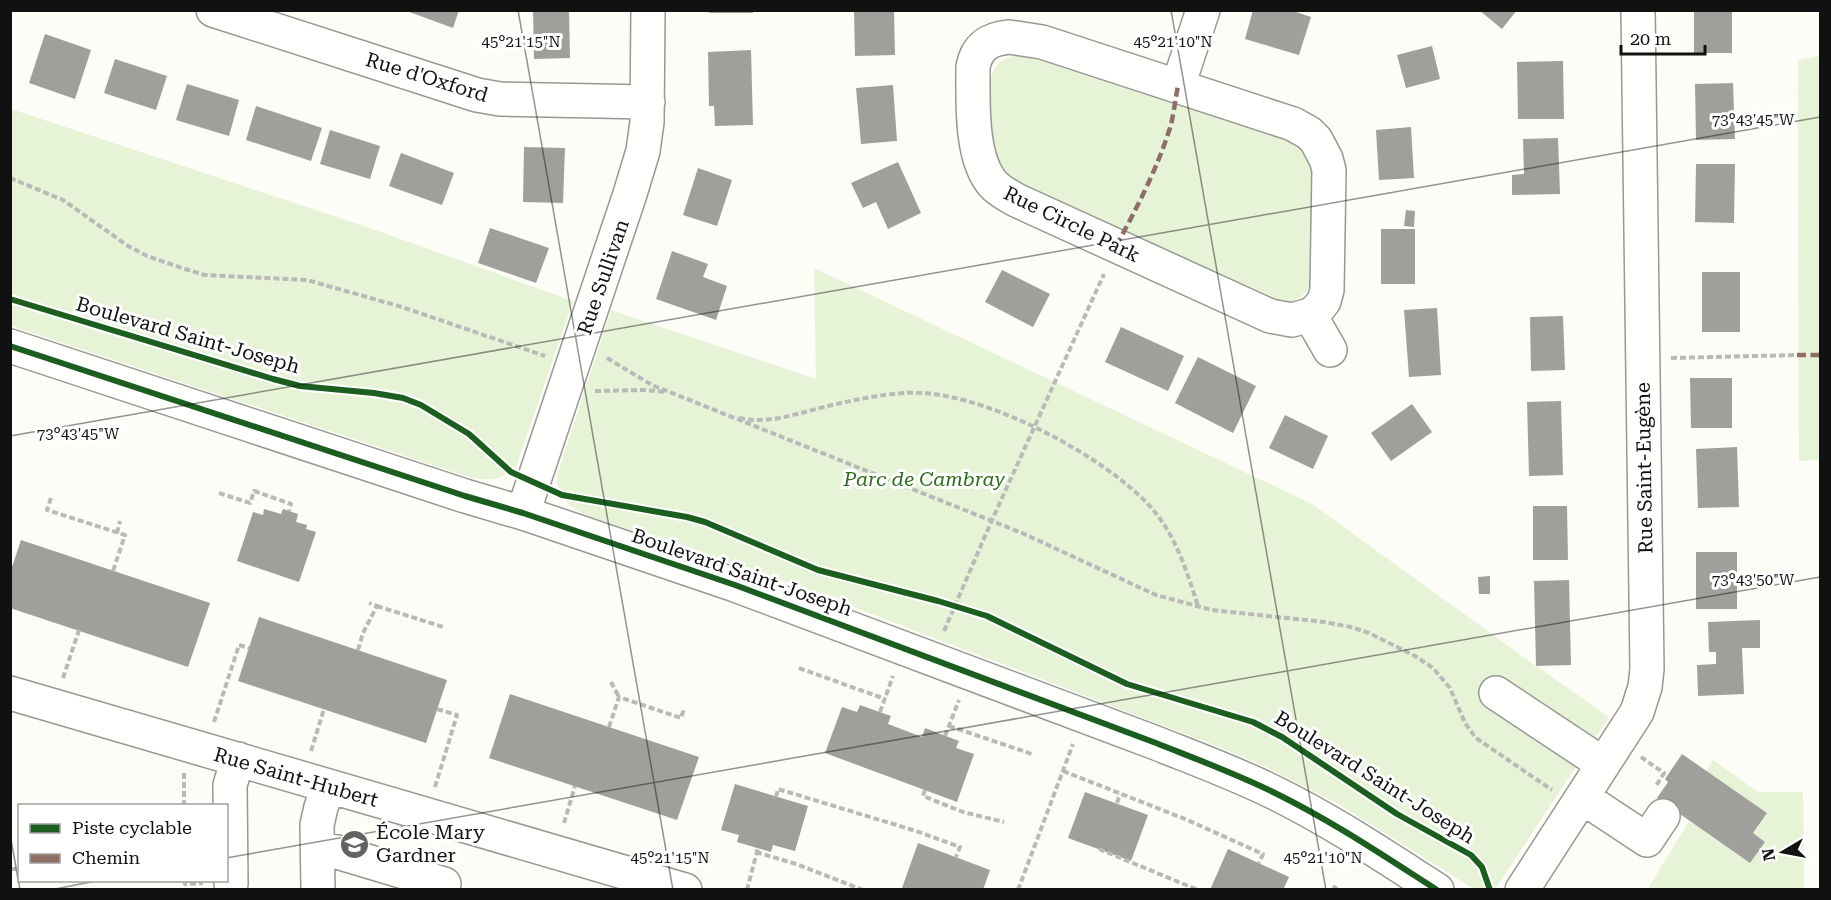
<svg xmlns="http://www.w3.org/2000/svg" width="1831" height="900" font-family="'Roboto Serif',serif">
<rect width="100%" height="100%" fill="#fdfcf7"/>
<path fill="#e7f3d7" d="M1021 54 1040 57 1272 135C1296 143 1307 146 1314 172L1311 284C1300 304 1287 304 1267 298L1016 182C1008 177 1001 171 997 162 988 144 984 82 996 66 1002 58 1012 57 1021 54Z
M1820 56V460L1799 461 1798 60Z
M11 109 367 227 573 301 516 467C501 480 489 482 469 477L11 326Z
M814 268 1312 504 1536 666 1609 717 1495 889H1474L1340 805 1270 769 1222 748 798 586 588 516C569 508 557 497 557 475L611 310 816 379Z
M1713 760 1758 792H1803L1804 889 1647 890 1689 821 1750 863 1765 842 1753 833 1767 813 1706 771Z"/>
<path fill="#a19f9c" d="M404 10H459L453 28Z
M533 10H569L570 58 534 59Z
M708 10H753V13H709Z
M854 10H894L895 55 855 56Z
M1253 10H1290L1311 17 1299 55 1245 39Z
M1479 10H1517L1502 29Z
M1694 10H1732V53H1694Z
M45 34 91 50 75 99 29 83Z
M1432 46 1440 79 1406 88 1397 55Z
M751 50 753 125 715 126 714 106H709L708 52Z
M115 59 167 76 156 110 104 93Z
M1563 61 1564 119H1518L1517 62Z
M1733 83 1735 139 1696 140 1695 84Z
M187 84 239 100 229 136 176 120Z
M893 85 897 141 861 144 856 88Z
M256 106 322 128 311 161 246 140Z
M1411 127 1414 178 1379 180 1376 130Z
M330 130 380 146 370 179 320 164Z
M1558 138 1560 194 1512 195V175L1524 174 1523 139Z
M524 147 565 148 563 203 523 202Z
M401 153 454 173 442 205 389 186Z
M898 162 921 213 888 229 876 202 863 208 851 183Z
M1696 164H1735L1734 223 1695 222Z
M698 168 732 180 717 226 683 215Z
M1406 210 1415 211 1414 227 1404 226Z
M490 228 549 248 536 283 478 263Z
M1381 229H1415V284H1381Z
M672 251 708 264 703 277 727 286 716 320 656 299Z
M1002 270 1050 294 1033 327 985 302Z
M1702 272H1740V332H1702Z
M1437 308 1441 375 1409 377 1404 310Z
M1563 316 1565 370 1531 371 1530 317Z
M1121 327 1184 356 1168 391 1105 362Z
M1198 357 1256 386 1233 433 1175 403Z
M1690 378H1732V428H1691Z
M1561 401 1563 475 1529 476 1527 402Z
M1412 404 1432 432 1391 461 1371 433Z
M1285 415 1328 436 1313 469 1269 448Z
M1737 447 1739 507 1698 508 1696 449Z
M1533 506H1567L1568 560H1533Z
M264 509 281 514 283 509 298 514 296 522 307 525 306 529 316 532 299 582 237 561 253 512 263 515Z
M21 540 210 603 188 667 10 608V573Z
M1696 552H1737V609H1696Z
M1490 576V594H1479L1478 577Z
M1569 580 1571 665 1536 666 1534 581Z
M259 617 447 680 426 743 238 681Z
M1760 620V648H1742L1744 694 1698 696 1697 665 1716 664V652H1709L1708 622Z
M510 694 699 757 677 820 489 758Z
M860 705 891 716 888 724 922 737 925 728 959 741 956 748 974 754 957 802 825 753 842 707 857 712Z
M1682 754 1767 813 1753 833 1765 842 1750 863 1657 798 1668 782 1665 779Z
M735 784 808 806 795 851 773 845 771 852 737 842 739 835 721 830Z
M1085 792 1148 815 1131 861 1068 838Z
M918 843 990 870 983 890H907L902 888Z
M1228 849 1289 877 1283 890H1210Z"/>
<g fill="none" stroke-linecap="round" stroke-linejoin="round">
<defs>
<path id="minor" d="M213 10 477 95 500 99 648 102
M1009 37 1042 42 1293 124 1309 133 1316 140 1326 159 1329 170 1327 290 1324 301 1317 310 1310 315 1292 320 1270 316 1016 200C1008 195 999 191 993 184 970 158 973 100 973 67 977 46 989 39 1009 37Z
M1178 86 1203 10
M1310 315 1330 350
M10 346 465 496 523 513 735 585 1156 743C1196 759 1237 774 1275 793 1332 821 1384 856 1437 890
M523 513 630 194 643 151 647 122 648 10
M10 693 685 890
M1496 693 1603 764
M1582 797 1647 840 1663 816
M318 850 337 852 444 884 442 890
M231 884 230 785 238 759
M318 890 317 825 321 807 329 786
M1522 890 1637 712 1645 687 1647 669 1638 10"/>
</defs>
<use href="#minor" stroke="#979795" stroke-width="36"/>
<path stroke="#b9b9b8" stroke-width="4" stroke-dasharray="6 3" stroke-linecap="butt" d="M10 178 63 200 128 246 147 256 182 268 205 275 307 280 402 307 545 356
M607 358 652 385 1022 533 1156 595 1212 610 1324 622 1351 627 1369 633 1415 656 1433 668 1450 688 1465 723 1476 738 1552 790
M1671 358 1797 355
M595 391 645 390 666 392
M739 418C767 424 793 415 820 408 848 401 876 395 905 393 977 387 1109 457 1154 511 1177 539 1187 572 1198 606
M219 493 250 503 254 491 291 504 289 511
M51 498 47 510 125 535 113 571
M117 533 120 521
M377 606 443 627
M944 631 992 520 1104 274
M358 650 363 633 377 606 369 603
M799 668 885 699
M63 678 79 630
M611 682 619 697
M880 712 893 676
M214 722 239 645 249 648
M949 726 1032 754
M609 727 619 697 681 718 684 709
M945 736 959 700
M311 751 324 709
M1641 757 1664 773 1656 786
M1063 771 1185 819 1263 854 1259 863
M184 773V806
M435 787 457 715 437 709
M925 790 923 796 963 812 1004 822
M776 797 778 789 916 831 960 847 956 857
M1117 803 1120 794
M564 823 575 786
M1099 849 1198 890
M756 852 796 864 863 890
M10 869H20
M185 880V884L203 883
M1333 886 1338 890
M747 890 758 848
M1018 890 1073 744"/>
<use href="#minor" stroke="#fffffe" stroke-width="33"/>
<path stroke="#8d6e63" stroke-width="4.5" stroke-dasharray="9 4.5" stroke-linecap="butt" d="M1116 246C1137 208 1157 169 1170 128 1174 114 1175 100 1178 86
M1797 355H1820"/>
<defs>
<path id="cycleway" d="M10 299 273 379 300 386 374 393 403 398 421 405 469 434 511 472 562 495 687 517 705 522 818 570 938 601 987 616 1127 684 1253 722 1282 737 1397 814 1471 855 1482 867 1490 890
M10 346 465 496 523 513 735 585 1156 743C1196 759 1237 774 1275 793 1332 821 1384 856 1437 890"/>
</defs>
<use href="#cycleway" stroke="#fff" stroke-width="10"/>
<use href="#cycleway" stroke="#1b5e20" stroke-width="6"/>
</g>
<path fill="none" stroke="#111" stroke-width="1.5" stroke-opacity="0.45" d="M518 10 673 890M1171 10 1326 890M10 436 1820 117M10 834 20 890M226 858 1820 577M50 890 101 880"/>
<defs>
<symbol id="school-disc" viewBox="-11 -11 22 22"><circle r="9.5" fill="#646362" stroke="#fff"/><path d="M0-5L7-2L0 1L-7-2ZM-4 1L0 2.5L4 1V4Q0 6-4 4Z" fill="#fff"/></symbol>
</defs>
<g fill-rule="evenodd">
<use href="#school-disc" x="338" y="828" width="33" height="33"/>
</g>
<g text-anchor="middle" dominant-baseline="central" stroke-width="6" stroke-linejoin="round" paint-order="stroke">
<g font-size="20" fill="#111" stroke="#fff">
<text transform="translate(427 77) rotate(17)">Rue d'Oxford</text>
<text transform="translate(1072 224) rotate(26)">Rue Circle Park</text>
<text transform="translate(603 277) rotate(-71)">Rue Sullivan</text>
<text transform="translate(188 335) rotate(16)">Boulevard Saint-Joseph</text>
<text transform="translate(1644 468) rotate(-91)">Rue Saint-Eugène</text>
<text transform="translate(742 572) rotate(19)">Boulevard Saint-Joseph</text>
<text transform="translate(296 777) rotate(16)">Rue Saint-Hubert</text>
<text transform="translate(1375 777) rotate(32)">Boulevard Saint-Joseph</text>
</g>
<g font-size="20" font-style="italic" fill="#2f6b1f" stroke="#fff">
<text x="924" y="479">Parc de Cambray</text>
</g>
<g font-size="20" fill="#111" stroke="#fff" text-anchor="start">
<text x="376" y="832">École Mary<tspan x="376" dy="23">Gardner</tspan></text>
</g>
</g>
<g font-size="15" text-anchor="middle" fill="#111" stroke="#fff" stroke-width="6" stroke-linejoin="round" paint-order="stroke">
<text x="521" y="47">45°21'15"N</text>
<text x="1173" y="47">45°21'10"N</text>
<text x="1753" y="125">73°43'45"W</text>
<text x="78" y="439">73°43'45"W</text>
<text x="1753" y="585">73°43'50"W</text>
<text x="670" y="863">45°21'15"N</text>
<text x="1323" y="863">45°21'10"N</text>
</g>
<rect width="1831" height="900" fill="none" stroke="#111111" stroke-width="24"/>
<rect x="18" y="804" width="210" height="78" fill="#ffffff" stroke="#a0a0a0" stroke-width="1.5"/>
<rect x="30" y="824" width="30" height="9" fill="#1b5e20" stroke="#a0a0a0" stroke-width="1.5"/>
<text x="72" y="834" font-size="18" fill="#111111">Piste cyclable</text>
<rect x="30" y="854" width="30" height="9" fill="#8d6e63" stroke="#a0a0a0" stroke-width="1.5"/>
<text x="72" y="864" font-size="18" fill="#111111">Chemin</text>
<g transform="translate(1783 852) rotate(260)" stroke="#ffffff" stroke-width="4.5" paint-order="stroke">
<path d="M0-4.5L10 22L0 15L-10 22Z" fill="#111111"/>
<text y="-9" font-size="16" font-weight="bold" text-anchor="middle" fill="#111111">N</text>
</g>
<path d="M1621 45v9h84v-9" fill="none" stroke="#111111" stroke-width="3"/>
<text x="1630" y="45" font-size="18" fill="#111111" stroke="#ffffff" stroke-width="4.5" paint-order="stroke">20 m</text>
</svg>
